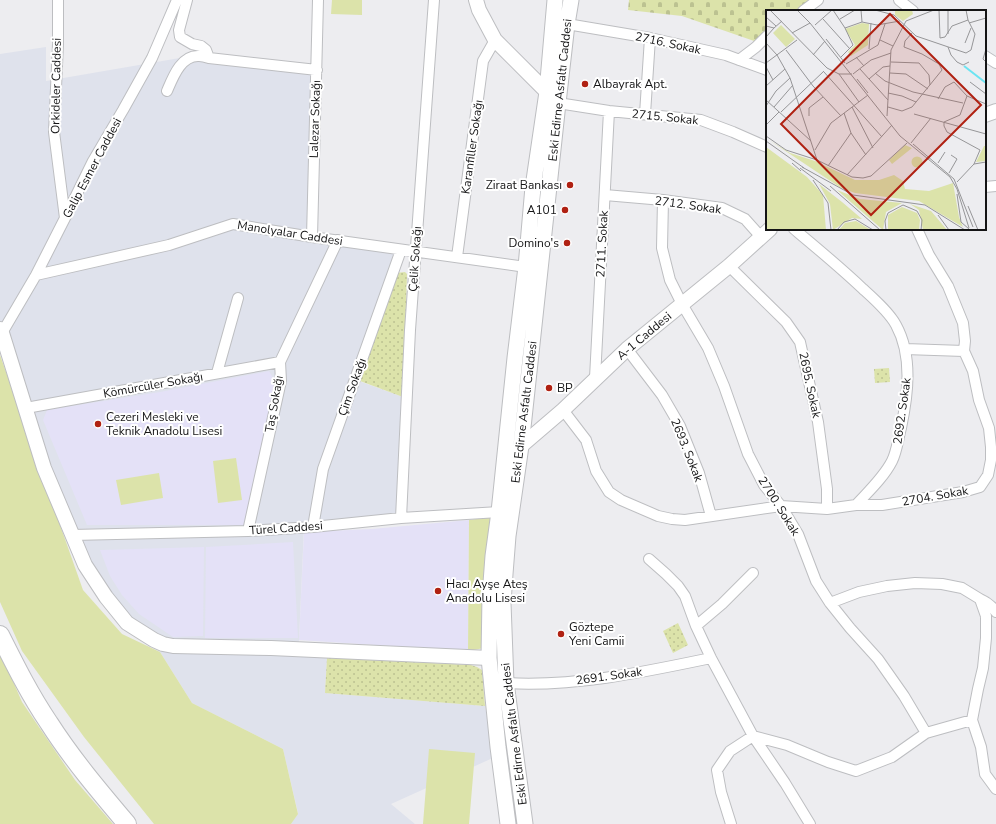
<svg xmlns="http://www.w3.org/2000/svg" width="996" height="824" font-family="'Nunito Sans',sans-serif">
<defs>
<pattern id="cemetery-stones" width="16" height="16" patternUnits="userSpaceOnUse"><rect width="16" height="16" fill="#dce3aa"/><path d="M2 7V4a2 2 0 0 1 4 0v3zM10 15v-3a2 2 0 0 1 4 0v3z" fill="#bcc291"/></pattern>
<pattern id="park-dots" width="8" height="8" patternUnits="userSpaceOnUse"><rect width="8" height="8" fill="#dce3aa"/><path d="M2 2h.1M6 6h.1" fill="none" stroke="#bcc291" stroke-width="1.8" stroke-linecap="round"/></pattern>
</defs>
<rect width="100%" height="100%" fill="#ededf0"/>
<path fill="#dfe2ec" d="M46 47V81L203 54 318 71 314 236 403 251 356 380 403 397 399 517 304 526 299 640 296 654 327 658 325 693 485 706 495 757 391 804 415 824H291L298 813 283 749 192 703 160 652 154 649 127 623 85 565 0 327V54Z"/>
<path fill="#e4e1f7" d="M269 371 275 381 273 392 247 525H87L43 420 47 410 160 392Z
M469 520 468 651 299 640 304 532 372 529Z
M293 542 298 638H205L206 547Z
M204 547 203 636 173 637 139 614 122 595 110 576 100 550Z"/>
<path fill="#dce3aa" d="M332 0H362V15L331 14Z
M0 355 83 590 122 634 160 652 192 703 283 749 298 814 291 824H154L84 737 22 651 0 602Z
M236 458 242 500 218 503 213 461Z
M159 473 163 498 121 505 116 480Z
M491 517 484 648 468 651 469 520Z
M0 651 22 702 75 780 113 824H0Z
M429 749 475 753 469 824H423Z"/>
<path fill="url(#cemetery-stones)" d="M629 0H813L798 11H767V34L757 42 682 16 628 10Z"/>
<path fill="url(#park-dots)" d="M405 272 407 274 403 397 360 381 396 273Z
M889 368 890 382 875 383 874 369Z
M678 623 688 645 673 653 663 631Z
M327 658 471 665 477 667 482 670 485 706 325 693Z"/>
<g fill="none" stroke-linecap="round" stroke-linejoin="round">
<defs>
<path id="street" d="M58 0V44L54 132 65 218
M187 0 179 30 180 37 192 44 201 46 206 50 209 58
M899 0 913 11
M803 11 818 0
M567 24 650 38 726 55 767 70
M985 56 996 63
M739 60 756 47 767 36
M167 91C173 77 181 55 199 56 202 56 206 57 209 58L317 70
M558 103 609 111 701 120 733 132 767 147
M645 114 650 38
M985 187 996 186
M605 195 663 200 722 208 745 219 761 237
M663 200 662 248 670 280 682 304 708 348 724 386 748 454 764 485 781 506 798 534 816 581 830 603 850 628 878 659 904 696 926 733
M794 229C818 249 841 268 863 289 874 299 889 312 896 325 913 356 908 395 901 428 898 439 897 451 892 461 884 477 868 492 856 505
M312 237 318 0
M457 257 483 61 495 40
M729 266 786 322 800 342 818 422 827 489V509
M36 275 169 245 233 224 312 237 526 267
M2 333 36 275 65 218 93 161 123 110 152 58 177 0
M627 349 662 395 680 426 699 473 711 516
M905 349 964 351
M217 373 238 298
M595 378 609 111
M26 408 280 362
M563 410 586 440 596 471 609 492 621 500 658 516 672 519 685 520 781 506 827 509 856 505H882L963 492 980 487 988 475 991 460V447L989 428 979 400 973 371 964 351 965 341 963 323 948 286 929 255 917 229
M401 518 410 330 434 0
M313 527 323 469 401 250
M248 531 281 381 280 362 338 240
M72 535 248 531 313 527 401 518 499 512
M649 559 666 574 678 586 685 596 696 626 711 658 753 736 785 783 810 824
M980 599C987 602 992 606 996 612
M830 603 859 592 887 586 915 583 942 584 962 588 980 599 986 616V638L983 668 978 689 972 720 981 747 985 774 996 789
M696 626 722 604 753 573
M506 683C575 687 644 672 711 658
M731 824 721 792 717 770 730 751 753 736 787 745 828 762 856 771 892 757 926 733 972 720"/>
<path id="secondary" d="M476 0 479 10 495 40 547 92
M985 115 996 111
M0 329 2 333 44 468 85 565 106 597 127 623 154 640 163 644 173 646 271 648 489 658
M521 446 563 410 627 349 729 266 770 229"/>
<path id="primary" d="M508 824 498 747 489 658 490 596 493 556 499 512 515 358 526 267 533 187 547 92 555 0
M525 824 506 683 503 603 505 574 508 536 521 446 558 103 567 24 571 0"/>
<path id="highway" d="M0 635C15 665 30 695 49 723 72 759 100 792 127 824"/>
</defs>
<use href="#street" stroke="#bdbec1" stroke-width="12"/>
<use href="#secondary" stroke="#bdbec1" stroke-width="16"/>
<use href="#primary" stroke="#bdbec1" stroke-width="17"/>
<use href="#highway" stroke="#bdbec1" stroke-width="20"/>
<use href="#street" stroke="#fff" stroke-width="10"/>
<use href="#secondary" stroke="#fff" stroke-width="14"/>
<use href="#primary" stroke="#fff" stroke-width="15"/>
<use href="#highway" stroke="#fff" stroke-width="18"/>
</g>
<g fill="#b02112" stroke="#fff" stroke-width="1.5">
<circle cx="585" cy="84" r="4"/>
<circle cx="570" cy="185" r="4"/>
<circle cx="565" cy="210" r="4"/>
<circle cx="567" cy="243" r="4"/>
<circle cx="549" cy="388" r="4"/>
<circle cx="98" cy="424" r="4"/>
<circle cx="438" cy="591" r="4"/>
<circle cx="561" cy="634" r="4"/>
</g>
<g text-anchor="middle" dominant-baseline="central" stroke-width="4" stroke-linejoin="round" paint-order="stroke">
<g font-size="12" fill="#141415" stroke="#fff">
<text transform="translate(668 43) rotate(12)">2716. Sokak</text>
<text transform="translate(56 86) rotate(-89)">Orkideler Caddesi</text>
<text transform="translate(560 90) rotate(-84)">Eski Edirne Asfaltı Caddesi</text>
<text transform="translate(665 117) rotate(6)">2715. Sokak</text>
<text transform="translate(315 119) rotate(-88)">Lalezar Sokağı</text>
<text transform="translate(472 147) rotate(-82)">Karanfiller Sokağı</text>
<text transform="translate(92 168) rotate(-62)">Galip Esmer Caddesi</text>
<text transform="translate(688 205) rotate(8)">2712. Sokak</text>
<text transform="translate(290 233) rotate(9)">Manolyalar Caddesi</text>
<text transform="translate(602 244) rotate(-87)">2711. Sokak</text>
<text transform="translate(415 259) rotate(-86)">Çelik Sokağı</text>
<text transform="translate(644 336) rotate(-40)">A-1 Caddesi</text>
<text transform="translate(153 385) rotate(-10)">Kömürcüler Sokağı</text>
<text transform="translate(810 385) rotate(78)">2695. Sokak</text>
<text transform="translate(352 387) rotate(-70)">Çim Sokağı</text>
<text transform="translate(274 404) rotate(-80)">Taş Sokağı</text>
<text transform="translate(902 411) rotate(-82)">2692. Sokak</text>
<text transform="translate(524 412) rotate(-83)">Eski Edirne Asfaltı Caddesi</text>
<text transform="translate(687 450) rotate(68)">2693. Sokak</text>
<text transform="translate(935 496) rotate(-10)">2704. Sokak</text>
<text transform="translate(779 506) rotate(58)">2700. Sokak</text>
<text transform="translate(286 528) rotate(-4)">Türel Caddesi</text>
<text transform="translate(609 676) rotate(-8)">2691. Sokak</text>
<text transform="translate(514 734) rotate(-97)">Eski Edirne Asfaltı Caddesi</text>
</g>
<g font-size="12" fill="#141415" stroke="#fff" text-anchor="start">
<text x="593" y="84">Albayrak Apt.</text>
<text x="562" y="185" text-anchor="end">Ziraat Bankası</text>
<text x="557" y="210" text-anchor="end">A101</text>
<text x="559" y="243" text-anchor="end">Domino's</text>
<text x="557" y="388">BP</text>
<text x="106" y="417">Cezeri Mesleki ve<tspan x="106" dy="14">Teknik Anadolu Lisesi</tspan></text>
<text x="446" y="584">Hacı Ayşe Ateş<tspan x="446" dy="14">Anadolu Lisesi</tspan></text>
<text x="569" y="627">Göztepe<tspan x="569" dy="14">Yeni Camii</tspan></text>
</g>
</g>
<g transform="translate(766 10)">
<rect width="220" height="220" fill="#ededf0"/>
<path d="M3 130 24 143 49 151 89 170H113L128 165 137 171 139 179 163 181 187 173 193 207 197 217 153 191 89 183 75 178ZM0 137 41 167 57 185 60 220H0ZM145.5 152a5.5 5.5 0 1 1 11 0a5.5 5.5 0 1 1-11 0ZM53 174 76 192 96 209 86 208 67 220 64 194ZM71 180 94 189 136 193 120 202 117 220ZM144 194 165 201 181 220H157L153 200ZM136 197 151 203 154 210 153 220H122V205ZM90 211 105 220H73L79 213Z" fill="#dce3aa"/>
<path d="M96 13 103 14 102 35 85 46 82 42 89 35 79 19Z" fill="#dce3aa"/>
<path d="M129 0H146L147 4 137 11 129 5ZM15 15 29 29 20 37 7 23ZM139 135 146 138 126 154 123 150ZM218 136H220V151L210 152Z" fill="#dce3aa"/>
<path fill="none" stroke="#6ce4f2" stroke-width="2" d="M198 56 220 73"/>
<path fill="none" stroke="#969698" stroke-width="1" d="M4 0 61 58 73 64H86M31 0 44 13 134 126 184 167 191 179 203 218M67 0 79 18 96 12 111 15 134 11M95 0 96 12M109 0 128 5 150 26 200 43 205 40 209 24 202 10 200 0M173 0 174 28 179 27 186 16 202 10M182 0V24M0 7 10 16M57 9 84 39M74 9 89 0M203 13 220 8M49 15 66 0M0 16 8 18 16 11M26 23 44 13M0 27 8 18M60 29 79 53M114 30 127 36M0 33 11 45 24 68 51 150M199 33 205 18M182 37 185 45 191 52 197 55 203 52M103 39 105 13M220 39 217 49 220 52M20 40 47 76 75 106M47 45 59 31M75 47 87 35 79 18M90 47 98 56M125 52 153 53 163 65 164 75M0 53 31 30M80 54 112 35 119 14M0 57 7 70M94 59 122 90M58 62 116 127M109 63 119 71 147 82 197 93M124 63 140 64 162 79M73 64 93 92M87 64 105 50 125 43M91 69 102 83M103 69 117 57 124 56M204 72 220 84M0 76 19 59M122 83 136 86 150 92M201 86 194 105 178 112V116L181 122 214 140 208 154M172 89 179 77 188 72 201 86 220 94M0 90 45 131M0 96 10 81 24 68M8 97 27 75M86 97 107 138M122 97 136 101 146 97 176 60 173 54 156 44 138 37 139 31 146 23M15 102 58 61M78 103 85 123 100 145M148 104 220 124M43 106V98L57 87M121 106 125 40 140 11 168 0M0 115 13 102M0 126 20 140 51 150 86 167 97 168 105 166 141 133M0 131 38 158M145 133 165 108M147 134 188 169 207 217M49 140 65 113 102 85M26 153 35 161M172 153 179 142M62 156 85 123M36 157 87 185 159 195 199 220M34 158 65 181M183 163 191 149 185 145M81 165 126 115M47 170 62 193 65 220M191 172 208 154 220 152M64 176 114 220M191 184 195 212 203 219M202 196 212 220M172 205 183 220M71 220 78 212 89 209 107 220M120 220 119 211 122 203 137 195 151 201 156 210 155 220"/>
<path fill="#b02112" fill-opacity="0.15" stroke="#b02112" stroke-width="2" d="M124 4 215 95 105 205 15 114Z"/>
<rect width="220" height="220" fill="none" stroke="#141415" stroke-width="2"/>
</g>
</svg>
